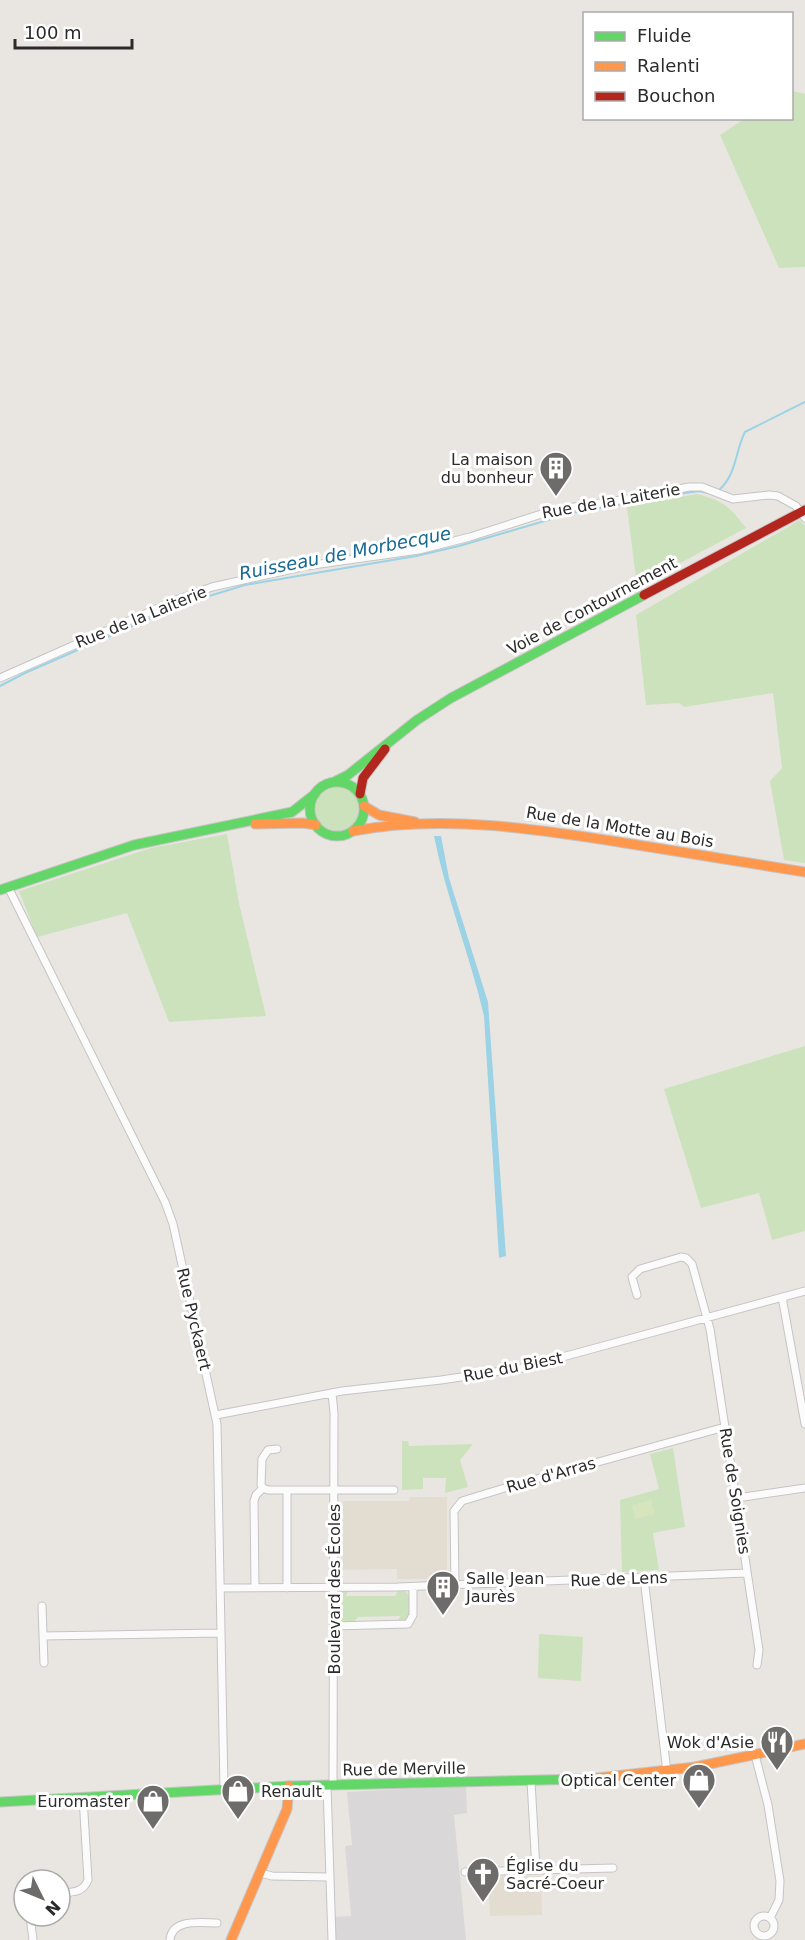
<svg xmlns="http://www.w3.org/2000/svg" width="805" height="1940" font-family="'DejaVu Sans',sans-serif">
<rect width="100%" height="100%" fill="#e9e6e2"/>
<path fill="#dad7d9" d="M466 1786 467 1813 454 1815 466 1940H335L333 1917 351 1916 345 1846 352 1845 347 1792Z"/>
<path fill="#e3ddd1" d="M410 1497H447V1579H397V1569L343 1570V1501H409Z
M541 1876 542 1915 490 1916 488 1877Z"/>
<path fill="#cce2bd" d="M792 91 805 94V267L779 268 720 135 744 119 792 118Z
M697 494C725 502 728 505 746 528L637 586 627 507Z
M800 520 805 526V863L784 860 770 781 782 768 773 693 684 707 679 703 646 705 636 615Z
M315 809a22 22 0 1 1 44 0a22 22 0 1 1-44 0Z
M227 834 239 903 266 1016 169 1022 127 913 37 937 19 891 151 848Z
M805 1046V1231L772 1240 759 1193 701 1208 664 1089Z
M402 1441H408L409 1446 473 1444 460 1460 468 1487 445 1493 446 1478H423V1489L402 1490Z
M673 1448 685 1527 653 1533 659 1570 622 1572 620 1500 659 1489 650 1454Z
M343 1591H348L346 1596H395L398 1591H405L410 1596 409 1618 407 1621 398 1622 400 1616 358 1617 354 1622 340 1621 338 1617V1594Z
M539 1634 583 1637 581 1681 538 1678Z"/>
<path fill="#d6e5bc" d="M651 1500 655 1514 635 1519 632 1505Z"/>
<path fill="#9bd2e5" d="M434 836H441L449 878 488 1002 506 1256 499 1258 484 1016C470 955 446 897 434 836Z"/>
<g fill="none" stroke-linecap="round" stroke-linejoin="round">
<path stroke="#9bd2e5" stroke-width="2" d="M719 490C737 474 735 451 745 432L805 402
M0 686 25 673 183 604 245 585 416 556 459 546 572 513 685 493 699 491 709 493"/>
<defs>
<path id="street" d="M0 678 176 600 212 587 306 566 419 550 470 537 554 510 634 498 689 487H702L733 499 769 495 778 496 796 506 805 518
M8 887 165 1202 173 1224 217 1424 224 1789
M637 1295 632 1277 640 1269 681 1257 686 1258 692 1264 710 1329 759 1650 757 1665
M782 1297 805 1424
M332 1393 334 1413 333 1785
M216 1415 342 1391 441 1380 522 1368 805 1291
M263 1488 268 1490H394
M737 1498 805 1488
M644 1578 667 1772
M455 1586 454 1511 462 1501 511 1486 725 1427
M255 1587 254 1501 256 1495 263 1488 261 1485 262 1459 268 1450 277 1449
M220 1588 398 1587 747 1573
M287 1588V1490
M42 1606 44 1663
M333 1626 408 1624 413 1615V1587
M43 1636 220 1633
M755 1755 768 1805 780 1881 779 1900 770 1918
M531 1781 536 1870
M327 1785 332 1940
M465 1872 613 1868
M260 1873 272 1876 329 1877
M60 1893C72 1892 83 1893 88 1880L83 1797
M754 1926a10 10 0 1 1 20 0a10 10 0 1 1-20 0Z
M30 1916 33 1940
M170 1940C172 1918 201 1923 217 1923"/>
<path id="fast" d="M334 782 348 775 417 720 451 698 644 595
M310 809a27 27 0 1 1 54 0a27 27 0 1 1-54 0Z
M0 890 134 845 292 812 315 794
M0 1802 289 1786 588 1779"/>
<path id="slow" d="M364 806 379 815 415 822
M255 824 303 823 316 825
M353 831C442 814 537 829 625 843 685 853 745 862 805 872
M588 1779 695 1767 805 1744
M231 1940 287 1809 289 1786"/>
<path id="jam" d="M644 595 805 510
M360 794 363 778 385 749"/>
</defs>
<use href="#street" stroke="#c5c4c4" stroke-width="9"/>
<use href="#fast" stroke="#c5c4c4" stroke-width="11"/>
<use href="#slow" stroke="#c5c4c4" stroke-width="11"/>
<use href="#jam" stroke="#c5c4c4" stroke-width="11"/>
<use href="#street" stroke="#fcfbfb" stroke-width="7"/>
<use href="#fast" stroke="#63d668" stroke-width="9"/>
<use href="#slow" stroke="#ff974d" stroke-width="9"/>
<use href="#jam" stroke="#b3261e" stroke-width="9"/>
</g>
<defs>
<symbol id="building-pin" viewBox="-11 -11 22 30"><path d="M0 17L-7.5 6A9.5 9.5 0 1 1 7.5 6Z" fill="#6e6c6b" stroke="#fff"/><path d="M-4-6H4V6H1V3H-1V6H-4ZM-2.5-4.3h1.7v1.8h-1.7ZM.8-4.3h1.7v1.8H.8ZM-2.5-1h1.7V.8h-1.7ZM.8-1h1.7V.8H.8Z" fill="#fff"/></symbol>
<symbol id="restaurant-pin" viewBox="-11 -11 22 30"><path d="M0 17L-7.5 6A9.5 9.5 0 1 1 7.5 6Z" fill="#6e6c6b" stroke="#fff"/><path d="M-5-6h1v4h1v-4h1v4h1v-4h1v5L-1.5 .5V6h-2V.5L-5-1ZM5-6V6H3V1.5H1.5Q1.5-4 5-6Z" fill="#fff"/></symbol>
<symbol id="shop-pin" viewBox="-11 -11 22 30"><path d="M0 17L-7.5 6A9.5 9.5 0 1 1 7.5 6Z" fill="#6e6c6b" stroke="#fff"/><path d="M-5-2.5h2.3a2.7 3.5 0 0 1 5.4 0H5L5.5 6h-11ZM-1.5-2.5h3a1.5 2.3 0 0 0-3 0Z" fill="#fff"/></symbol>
<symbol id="church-pin" viewBox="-11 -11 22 30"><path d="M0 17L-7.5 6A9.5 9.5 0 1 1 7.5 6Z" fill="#6e6c6b" stroke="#fff"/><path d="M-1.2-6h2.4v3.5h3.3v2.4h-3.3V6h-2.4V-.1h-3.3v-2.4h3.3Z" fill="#fff"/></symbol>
</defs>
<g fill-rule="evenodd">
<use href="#building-pin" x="537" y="449" width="38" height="52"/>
<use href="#building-pin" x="424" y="1568" width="38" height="52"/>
<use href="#restaurant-pin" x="758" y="1723" width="38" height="52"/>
<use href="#shop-pin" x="680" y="1761" width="38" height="52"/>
<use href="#shop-pin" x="219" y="1772" width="38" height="52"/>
<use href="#shop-pin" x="134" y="1782" width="38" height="52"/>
<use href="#church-pin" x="464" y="1855" width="38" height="52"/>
</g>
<g text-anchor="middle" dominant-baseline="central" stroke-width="6" stroke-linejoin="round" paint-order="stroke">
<g font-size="16" fill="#2b2b2b" stroke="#fff" text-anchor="end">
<text x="533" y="459">La maison<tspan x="533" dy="18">du bonheur</tspan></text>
<text x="466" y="1578" text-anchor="start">Salle Jean<tspan x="466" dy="18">Jaurès</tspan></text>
<text x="754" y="1742">Wok d'Asie</text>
<text x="676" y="1780">Optical Center</text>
<text x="261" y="1791" text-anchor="start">Renault</text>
<text x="130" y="1801">Euromaster</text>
<text x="506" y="1865" text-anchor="start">Église du<tspan x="506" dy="18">Sacré-Coeur</tspan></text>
</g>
<g font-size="16" fill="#2b2b2b" stroke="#fff">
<text transform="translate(611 501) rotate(-10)">Rue de la Laiterie</text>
<text transform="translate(592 606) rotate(-28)">Voie de Contournement</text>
<text transform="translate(141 617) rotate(-22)">Rue de la Laiterie</text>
<text transform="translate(620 827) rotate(9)">Rue de la Motte au Bois</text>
<text transform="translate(194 1319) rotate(77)">Rue Pyckaert</text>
<text transform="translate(513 1367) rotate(-11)">Rue du Biest</text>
<text transform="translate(551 1475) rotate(-16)">Rue d'Arras</text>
<text transform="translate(735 1491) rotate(81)">Rue de Soignies</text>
<text transform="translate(619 1579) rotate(-2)">Rue de Lens</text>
<text transform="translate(334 1589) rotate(-90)">Boulevard des Écoles</text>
<text transform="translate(404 1769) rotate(-1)">Rue de Merville</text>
</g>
<g font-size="18" font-style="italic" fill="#176994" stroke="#fff">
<text transform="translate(345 553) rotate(-11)">Ruisseau de Morbecque</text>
</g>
</g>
<rect x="583" y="12" width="210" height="108" fill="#ffffff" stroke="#aaaaaa" stroke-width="1.5"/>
<rect x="595" y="32" width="30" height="9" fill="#63d668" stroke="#aaaaaa" stroke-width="1.5"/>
<text x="637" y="42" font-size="18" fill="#2b2b2b">Fluide</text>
<rect x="595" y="62" width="30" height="9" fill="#ff974d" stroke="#aaaaaa" stroke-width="1.5"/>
<text x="637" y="72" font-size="18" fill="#2b2b2b">Ralenti</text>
<rect x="595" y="92" width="30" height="9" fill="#b3261e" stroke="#aaaaaa" stroke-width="1.5"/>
<text x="637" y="102" font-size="18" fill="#2b2b2b">Bouchon</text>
<g transform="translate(42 1898) rotate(133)"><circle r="28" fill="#ffffff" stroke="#aaaaaa" stroke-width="1.5"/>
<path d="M0-4.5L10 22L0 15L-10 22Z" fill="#6e6c6b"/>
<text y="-9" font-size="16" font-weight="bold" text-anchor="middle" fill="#2b2b2b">N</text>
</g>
<path d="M15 39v9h117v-9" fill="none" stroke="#2b2b2b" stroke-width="3"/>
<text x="24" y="39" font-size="18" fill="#2b2b2b" stroke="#ffffff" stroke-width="4.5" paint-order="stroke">100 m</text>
</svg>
